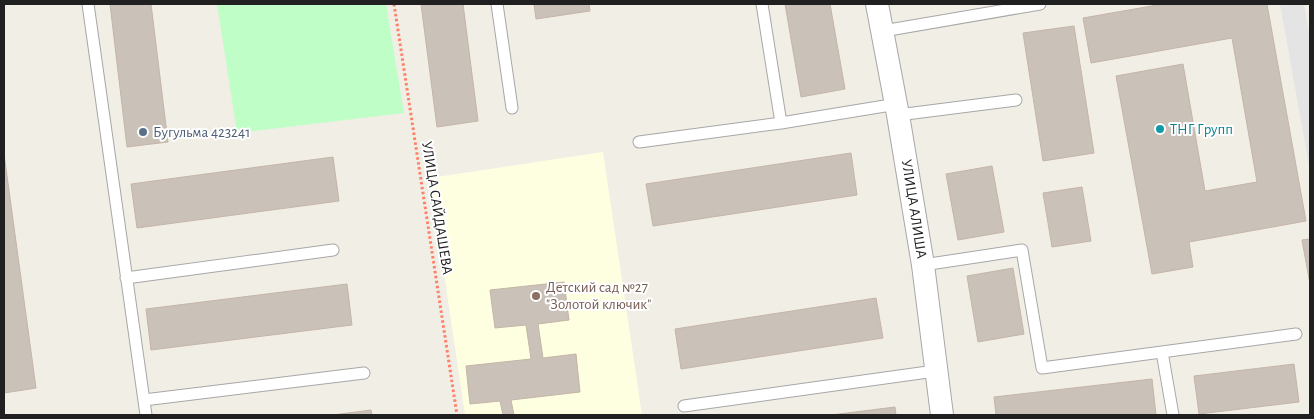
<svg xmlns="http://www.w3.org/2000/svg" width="1314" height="419" font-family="'Alegreya Sans',sans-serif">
<rect width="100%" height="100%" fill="#f1eee6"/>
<path fill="#feffe1" d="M603 152 642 415H465L430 178Z"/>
<path fill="#c0fec8" d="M217 4H386L404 113 237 133Z"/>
<path fill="#e4e4e4" d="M1280 4H1304L1310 39V171Z"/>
<path fill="#cac1b8" stroke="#c5b5a7" d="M110 4H151L168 142 127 147Z
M421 4H463L478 121 437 127Z
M534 4H589L590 11 536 19Z
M785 4H830L845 89 801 97Z
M1163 4H1267L1306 221 1189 242 1193 267 1152 274 1116 76 1183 64 1205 191 1257 182 1232 38 1091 63 1083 18Z
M1074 26 1094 153 1043 161 1023 33Z
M851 153 857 195 653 226 646 184Z
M4 154 36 388 4 393Z
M333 157 339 201 137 228 131 184Z
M992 166 1004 232 958 240 946 174Z
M1082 187 1091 241 1052 247 1043 193Z
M1310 239V284L1302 240Z
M1013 268 1024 334 978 342 967 276Z
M564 282 569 320 538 324 543 358 576 354 580 392 511 400 514 415H503L500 401 470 404 466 366 531 359 526 325 495 328 490 290Z
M347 284 352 325 151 350 146 309Z
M876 298 883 338 681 369 675 329Z
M1294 364 1299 402 1199 414 1194 376Z
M1152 379 1156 415H996L994 397Z
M895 407 896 415H831Z
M371 410 372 415H333Z"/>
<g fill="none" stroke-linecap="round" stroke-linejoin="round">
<defs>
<path id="service" d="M88 4 146 415
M497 4 512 108
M762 4 781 123 897 104
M883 31 1040 4
M898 115 1016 100
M639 142 781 123
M923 265 1022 250 1042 368 1296 334
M126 278 333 250
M1162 352 1173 415
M144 400 364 373
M684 406 935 371"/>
<path id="minor" d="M877 4 898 115 923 265 942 415"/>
</defs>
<use href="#service" stroke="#a7a7a7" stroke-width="13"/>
<use href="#minor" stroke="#a7a7a7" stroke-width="24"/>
<path stroke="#ff8069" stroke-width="3" stroke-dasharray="2.5 2.5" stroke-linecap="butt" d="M394 4 457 415"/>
<use href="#service" stroke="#fff" stroke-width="11"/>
<use href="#minor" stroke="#fff" stroke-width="22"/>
</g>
<circle fill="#0f9aa8" stroke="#fff" stroke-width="2" cx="1160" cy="129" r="5"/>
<circle fill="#5c6f8a" stroke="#fff" stroke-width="2" cx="143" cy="132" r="5"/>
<circle fill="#8d6e63" stroke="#fff" stroke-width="2" cx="536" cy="296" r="5"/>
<g text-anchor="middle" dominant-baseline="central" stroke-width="4" stroke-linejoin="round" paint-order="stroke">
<g font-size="15" fill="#0d838f" stroke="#fff" text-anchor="start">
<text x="1170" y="129">ТНГ Групп</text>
</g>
<g font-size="15" fill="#4e5e75" stroke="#fff" text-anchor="start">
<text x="153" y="132">Бугульма 423241</text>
</g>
<g font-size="15" fill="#202020" stroke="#fff">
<text transform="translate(437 208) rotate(81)">УЛИЦА САЙДАШЕВА</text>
<text transform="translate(914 209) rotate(81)">УЛИЦА АЛИША</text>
</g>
<g font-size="15" fill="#785e54" stroke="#fff" text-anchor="start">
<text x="546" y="287">Детский сад №27<tspan x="546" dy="17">"Золотой ключик"</tspan></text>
</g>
</g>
<rect width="1314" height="419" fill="none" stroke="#202020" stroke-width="10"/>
</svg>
